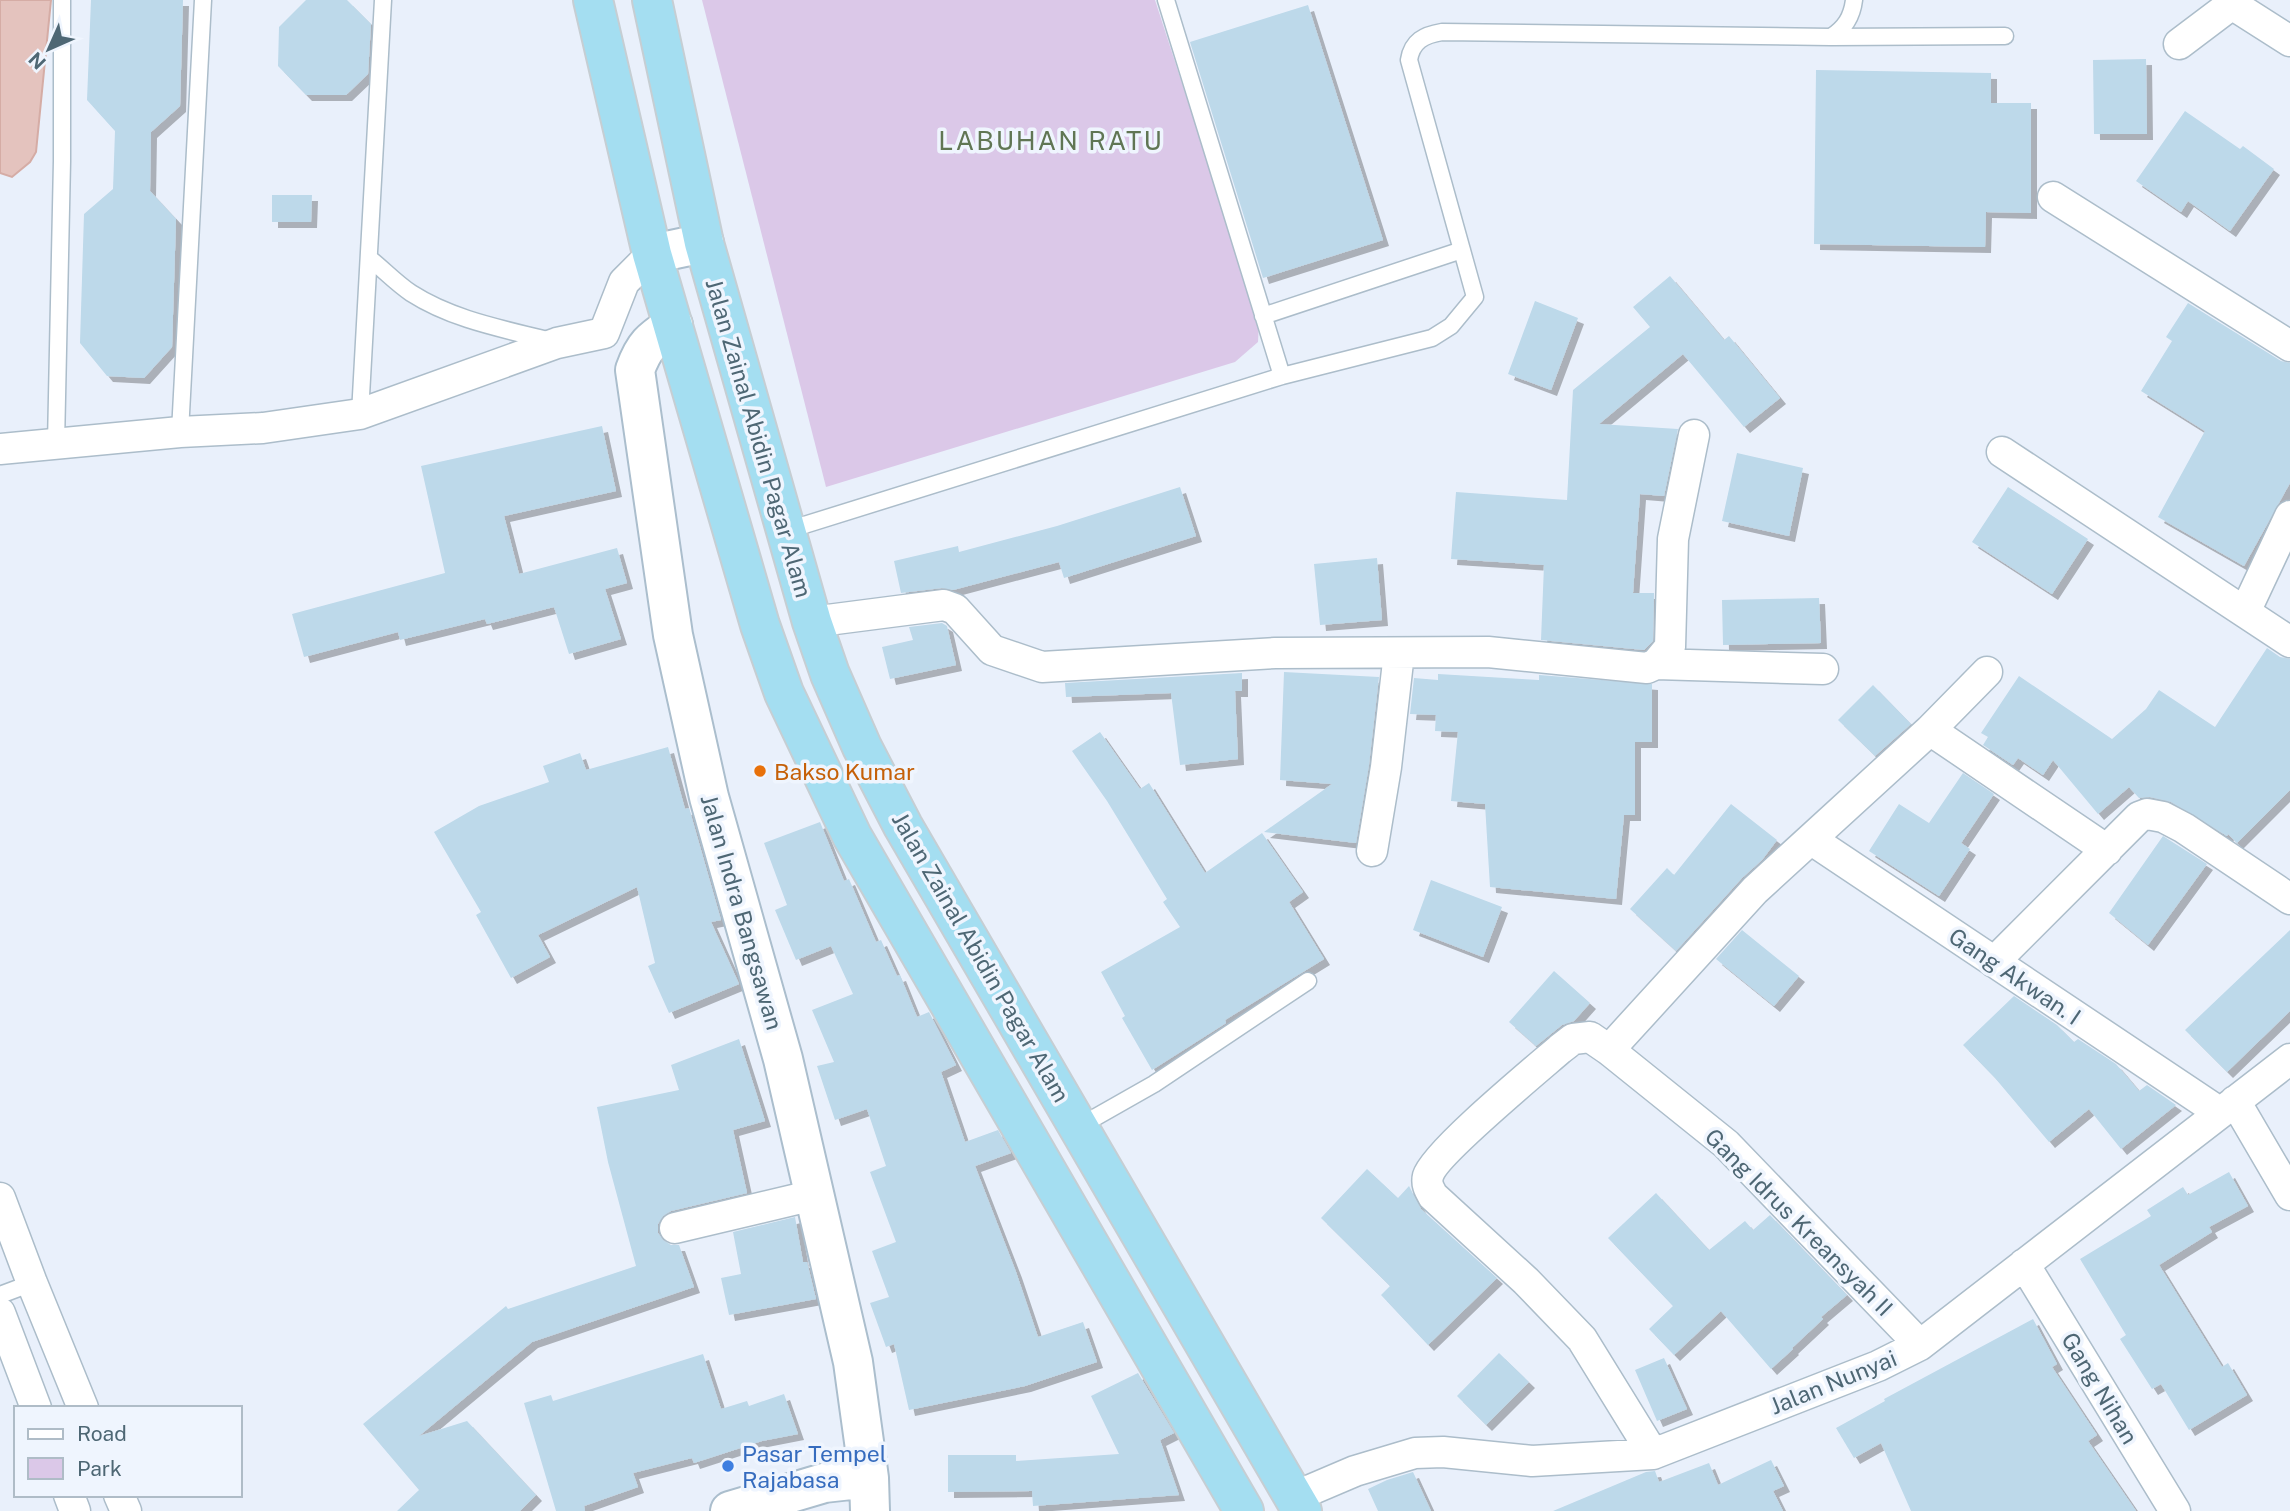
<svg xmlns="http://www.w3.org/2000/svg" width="2290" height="1511" font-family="'Public Sans',sans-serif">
<defs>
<filter id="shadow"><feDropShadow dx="6" dy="6" stdDeviation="0" flood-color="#0004"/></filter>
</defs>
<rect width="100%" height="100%" fill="#e9f0fb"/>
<path fill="#dbc8e8" d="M702 0H1155L1259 321 1258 342 1235 362 826 487Z"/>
<path fill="#e4c3be" stroke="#d5aca5" stroke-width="2" d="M0 0H51L36 152 30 162 12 177 0 173Z"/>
<path fill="#bdd9ea" filter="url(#shadow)" d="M91 0H183L180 106 151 132 150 191 176 219 172 347 144 378 107 376 80 343 84 214 113 189 115 131 87 100Z
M306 0H347L371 24 368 74 346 95H306L278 66 279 27Z
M1308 5 1383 240 1263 278 1190 42Z
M2146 59 2147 134H2094L2093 60Z
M1816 70 1991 73V103H2031V213L1986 212 1985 247 1814 244Z
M2185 111 2240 149 2243 146 2274 169 2230 231 2188 201 2181 212 2136 181Z
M272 195H312L311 222H272Z
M1670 276 1724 340 1729 336 1780 398 1744 427 1683 354 1599 424 1678 429 1664 496 1640 494 1633 593H1654L1653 641 1644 650 1541 640 1544 565 1451 559 1456 492 1567 500 1573 390 1650 327 1633 307Z
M1535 301 1578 318 1551 390 1508 374Z
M2188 303 2281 361 2290 363V483L2244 566 2158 517 2205 431 2141 391 2172 341 2166 337Z
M602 426 616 491 504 516 519 574 617 548 627 583 605 589 621 639 569 654 554 607 487 624 485 619 400 640 398 632 304 657 292 614 445 573 421 466Z
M1737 453 1803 468 1789 536 1722 521Z
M1180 487 1196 536 1064 578 1059 562 953 590 942 588 901 593 894 561 958 546 959 552 1057 526Z
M2008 487 2088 539 2052 594 1972 542Z
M1377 558 1382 620 1320 625 1314 564Z
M1819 598 1821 643 1723 645 1722 600Z
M942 623 947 626 956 665 890 679 882 647 913 640 909 627Z
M2267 648 2280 657 2290 659V790L2237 843 2228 834 2227 836 2171 802 2150 797 2139 798 2129 787 2098 814 2053 760 2043 775 2018 758 2013 765 1983 745 1988 737 1981 733 2019 676 2112 739 2146 709 2159 690 2215 727Z
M1284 672 1379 677 1369 765 1356 843 1264 832 1332 784 1280 780Z
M1242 673V691H1235L1238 759 1180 765 1171 693 1066 697 1065 683Z
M1438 674 1539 680V675L1652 684V742H1635V815H1624L1616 899 1490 887 1485 804 1451 801 1458 732 1435 731 1436 715 1410 714 1414 678 1438 680Z
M1873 685 1911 724 1875 756 1838 720Z
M1100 732 1140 789 1149 783 1205 873 1262 833 1303 892 1289 902 1324 959 1225 1020 1226 1023 1152 1070 1122 1018 1125 1016 1101 972 1180 927 1163 902 1167 899 1107 801 1072 751Z
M668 747 685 809 689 808 721 920 711 922 739 984 669 1013 648 966 655 963 637 887 538 935 550 957 511 978 476 915 481 912 434 832 479 806 549 782 543 766 580 753 586 770Z
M1963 773 1994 794 1961 843 1970 849 1939 896 1869 851 1899 804 1929 823Z
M1731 804 1777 840 1762 860 1742 878 1676 951 1630 909 1667 868 1674 875Z
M820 822 844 881 849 879 876 942 881 940 897 976 900 975 917 1017 929 1012 956 1065 941 1072 965 1142 998 1130 1011 1153 975 1166 1016 1272 1038 1337 1083 1322 1097 1362 1025 1386 909 1410 894 1344 886 1347 870 1303 889 1297 872 1251 896 1242 870 1172 886 1166 867 1109 835 1120 817 1066 834 1062 812 1010 853 994 831 946 796 960 775 910 787 905 764 843Z
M2163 836 2207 864 2148 945 2109 913Z
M1431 880 1502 907 1483 957 1413 930Z
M1742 930 1799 976 1774 1006 1716 959Z
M2290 930V1011L2227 1072 2185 1030Z
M1554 971 1590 1003 1574 1021 1562 1025 1536 1046 1509 1022Z
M2014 996 2057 1025 2074 1042 2078 1039 2116 1064 2139 1091 2147 1085 2176 1105 2121 1149 2089 1109 2049 1142 1995 1078 1963 1045Z
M739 1039 765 1121 733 1130 747 1193 671 1211 663 1216 658 1224V1233L663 1240 671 1245H679L694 1287 532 1342 419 1436 467 1421 536 1495 520 1511H397L419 1490 363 1424 506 1306 508 1309 636 1266 608 1162 597 1107 679 1090 671 1065Z
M1367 1169 1398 1198 1409 1186 1421 1209 1497 1278 1428 1345 1381 1295 1390 1286 1321 1218Z
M2229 1172 2248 1206 2209 1227 2212 1232 2159 1265 2222 1367 2228 1363 2247 1395 2189 1430 2161 1384 2152 1389 2120 1339 2126 1335 2080 1259 2151 1216 2147 1210 2183 1187 2188 1195Z
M1656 1193 1709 1250 1745 1221 1753 1230 1770 1215 1847 1295 1821 1317 1823 1319 1792 1348 1793 1349 1771 1369 1721 1311 1674 1355 1649 1329 1673 1306 1608 1238Z
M795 1217 803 1262H807L816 1299 729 1315 721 1278 741 1274 733 1232Z
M2033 1319 2057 1364 2052 1367 2097 1435 2088 1441 2136 1511H1911L1881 1443 1854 1458 1836 1428 1885 1401 1884 1399Z
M1499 1353 1529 1382 1486 1425 1457 1396Z
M703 1354 721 1409 747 1401 749 1406 784 1394 798 1434 762 1441 694 1463 692 1458 633 1473 638 1487 584 1506 585 1511H556L524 1403 551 1395 553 1401Z
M1664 1358 1687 1409 1657 1421 1635 1370Z
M1138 1373 1174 1433 1160 1440 1179 1495 1033 1506 1032 1491 948 1492V1455H1016V1461L1119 1454 1091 1396Z
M1771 1460 1784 1486 1773 1491 1783 1511H1553L1646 1472 1655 1471 1659 1482 1709 1463 1718 1485Z
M1413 1472 1431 1511H1378L1368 1489 1387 1480Z"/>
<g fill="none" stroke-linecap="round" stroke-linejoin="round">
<defs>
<path id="lane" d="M1831 37 2005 36
M369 258C383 269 396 283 411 293 453 320 504 329 551 341
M1263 316 1462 250
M1282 376 1432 338 1451 326 1475 297 1409 60C1412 41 1424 35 1442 32L1831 37C1845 28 1852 17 1854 0
M360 414 383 0
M180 432 203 0
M56 444 62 161V0
M785 531 1282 376 1166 0
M1080 1126 1154 1084 1308 981
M0 1295 32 1283"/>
<path id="street" d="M2179 44 2228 7 2235 6 2290 41
M2053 197 2290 346
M0 449 180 432 263 428 360 414 557 343 604 333 624 282 652 254
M2002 452 2290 642
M2245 612 2290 516
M812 622 944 605 955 609 992 650 1042 667 1275 653 1488 652 1647 668 1656 664 1670 647 1673 539 1694 435
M1656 664 1823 669
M1930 730 2107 850
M1812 840 2219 1112
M1372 851 1386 767 1399 653
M1994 962 2139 817 2147 814 2163 817 2184 828 2290 899
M1609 1050 1755 890 1930 730 1987 672
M2235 1101 2290 1195
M0 1198 32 1283 83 1408
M675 1228 814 1195
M2024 1264 2175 1511
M0 1313 36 1408
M1653 1454 1582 1339 1526 1281 1433 1196C1429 1189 1426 1184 1428 1176 1434 1154 1537 1069 1560 1049L1573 1039 1590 1037 1609 1050 1726 1144 1920 1345
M69 1495 75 1511
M119 1495 126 1511
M1294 1497 1355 1471 1415 1453 1443 1452 1532 1461 1653 1454 1878 1366 1920 1345 2290 1059"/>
<path id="secondary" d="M652 254 704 243
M673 325C651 340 644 345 635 370L673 635 709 797 783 1059 853 1362 869 1478 870 1511
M730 1511 824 1483 869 1478"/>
<path id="highway" d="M593 0 652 254 760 625 784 693 852 836 1244 1511
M652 0 704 243 812 622 830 674 862 747 903 826 1302 1511"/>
</defs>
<use href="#lane" stroke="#acbdca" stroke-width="19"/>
<use href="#street" stroke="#acbdca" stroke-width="33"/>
<use href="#secondary" stroke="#abbecd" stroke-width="42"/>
<use href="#highway" stroke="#c6ced3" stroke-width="42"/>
<use href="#lane" stroke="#fff" stroke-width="16"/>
<use href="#street" stroke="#fff" stroke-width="30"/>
<use href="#secondary" stroke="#fff" stroke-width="38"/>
<use href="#highway" stroke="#a4def1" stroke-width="38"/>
</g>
<circle fill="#e8710a" stroke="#eff5fe" stroke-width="2.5" cx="760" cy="771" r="7"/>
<circle fill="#3f7fe0" stroke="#eff5fe" stroke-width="2.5" cx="728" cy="1466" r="7"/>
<g text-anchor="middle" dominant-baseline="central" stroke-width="7" stroke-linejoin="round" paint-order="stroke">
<g font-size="23" fill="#4e6774" stroke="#eff5fe">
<text transform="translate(759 438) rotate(74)">Jalan Zainal Abidin Pagar Alam</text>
<text transform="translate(742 912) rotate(74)">Jalan Indra Bangsawan</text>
<text transform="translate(981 957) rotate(60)">Jalan Zainal Abidin Pagar Alam</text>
<text transform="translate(2015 976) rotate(34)">Gang Akwan. I</text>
<text transform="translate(1799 1222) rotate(45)">Gang Idrus Kreansyah II</text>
<text transform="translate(1833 1382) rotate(-22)">Jalan Nunyai</text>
<text transform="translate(2100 1388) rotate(59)">Gang Nihan</text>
</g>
<g font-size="23" fill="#c56008" stroke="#eff5fe" text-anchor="start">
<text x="774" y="771">Bakso Kumar</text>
</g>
<g font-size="23" fill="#366cbe" stroke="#eff5fe" text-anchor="start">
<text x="742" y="1453">Pasar Tempel<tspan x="742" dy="26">Rajabasa</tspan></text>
</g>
<g font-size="26" letter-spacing="2" fill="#607654" stroke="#eff5fe">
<text x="1051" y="140">LABUHAN RATU</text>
</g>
</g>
<rect x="14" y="1406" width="228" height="91" fill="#eff5fe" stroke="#afbcc7" stroke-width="2"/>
<rect x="28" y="1429" width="35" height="10" fill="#ffffff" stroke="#afbcc7" stroke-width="2"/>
<text x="77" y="1441" font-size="21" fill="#4e6774">Road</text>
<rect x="28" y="1458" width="35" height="21" fill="#dbc8e8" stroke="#afbcc7" stroke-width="2"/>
<text x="77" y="1476" font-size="21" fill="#4e6774">Park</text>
<g transform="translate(49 49) rotate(225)" stroke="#eff5fe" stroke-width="5" paint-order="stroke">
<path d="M0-5L12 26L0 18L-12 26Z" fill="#4e6774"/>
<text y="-10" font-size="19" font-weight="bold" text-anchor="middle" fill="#4e6774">N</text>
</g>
</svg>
